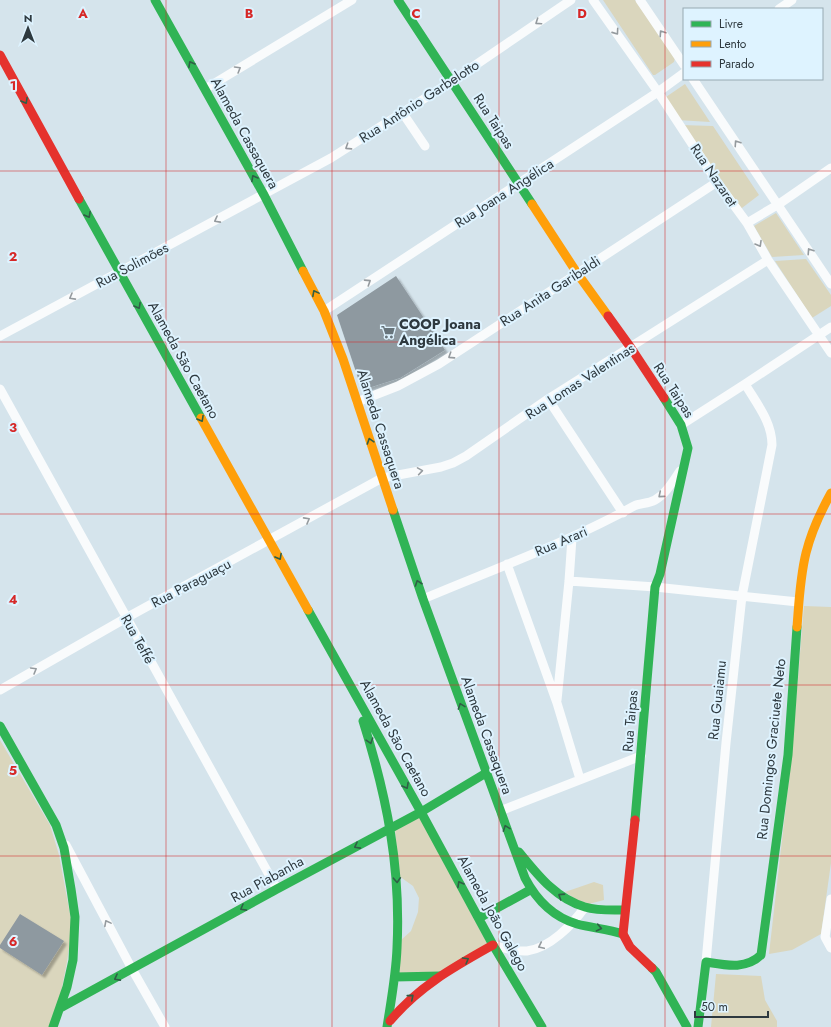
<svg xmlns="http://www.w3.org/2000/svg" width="831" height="1027" font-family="Jost,sans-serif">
<defs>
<filter id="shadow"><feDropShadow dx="3" dy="3" stdDeviation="1" flood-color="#0004"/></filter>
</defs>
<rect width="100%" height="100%" fill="#d5e4ec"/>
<path fill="#dad6bd" d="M603 0H635L675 58 674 62 655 75H653Z
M685 84 710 122 677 120 663 99Z
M681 125 713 126 759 195 738 211Z
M776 213 804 255 772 257 754 226Z
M806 259 831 295V306L812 318 775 261Z
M804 606 831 607V863L821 934 792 950 769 954 791 761Z
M0 740 50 825 59 855 72 925 67 962 57 1013 50 1027H0Z
M419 816 488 945 441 972 398 974 400 941 411 931 418 912 419 898 413 886 399 876 395 829Z
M594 882 603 885 604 900 585 905 565 892Z
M716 974 761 976 765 1000 777 1021V1027H711Z"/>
<path fill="#8e99a0" filter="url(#shadow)" d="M396 276 445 350 400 378 362 390 337 315Z
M20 914 64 941 42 975 0 948V945Z"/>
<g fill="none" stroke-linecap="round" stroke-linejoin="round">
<path stroke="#f9fbfc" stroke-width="9" d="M593 0 658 92 717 182 747 223 768 260 831 353
M640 0 684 65
M779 9 792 0
M693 79 831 284
M205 89 352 0
M402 112 425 146
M747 223 779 204 831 168
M324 311 658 92 684 73
M0 336 331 158 452 81 571 0
M0 389 277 889
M548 399 623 513
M357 402 398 386 439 364 717 182
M681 425 745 384 831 327
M507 564 557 703 580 779
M569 581 655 587 798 602
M423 599C494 569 567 543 634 506 640 503 648 504 655 500 666 494 673 481 680 471
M0 690 126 618 382 478 441 467 453 463 466 456 548 399 768 260
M557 700 569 581 572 538
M500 811 641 756
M66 845 132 969 165 1027
M831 899 825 937 831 948
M493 945C504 948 515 952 527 951 550 948 572 925 585 907
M706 962 726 743 742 596 772 445C772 422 757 404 745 384"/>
<path stroke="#30b455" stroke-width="9" d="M155 0 264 195 303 271
M398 0 532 204
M79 199 201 418
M393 510 423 599 525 878C536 899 553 917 577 924 592 928 608 929 623 934
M308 610 421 812 493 945 542 1027
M363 721C387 797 401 868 397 948 396 975 391 1001 387 1027
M0 726 56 825 64 848 71 889 75 917 73 960 67 987 53 1027
M635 820 655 587 660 574 688 448 681 425 664 398
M519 852C537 874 556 899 585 907 598 911 612 910 625 910
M479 918 530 890
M652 968 656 972 687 1027
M395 977 440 976
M62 1007 277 889 421 812 486 773
M698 1027 706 962C725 965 746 970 761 955L788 755 797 627"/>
<path stroke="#ff9f0a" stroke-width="9" d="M532 204 577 273 608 316
M303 271 324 311 343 359 393 510
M201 418 308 610
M797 627C799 602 800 577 806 553 811 533 821 511 831 493"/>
<path stroke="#e5322d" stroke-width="9" d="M0 55 79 199
M608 316 631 348 664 398
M635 820 623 934 630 947 652 968
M390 1021C419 986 454 967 493 945"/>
</g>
<defs><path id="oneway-chevron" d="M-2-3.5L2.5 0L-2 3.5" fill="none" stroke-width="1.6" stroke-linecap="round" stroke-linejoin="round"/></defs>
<g stroke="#949a9e">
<use href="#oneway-chevron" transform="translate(538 22) rotate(146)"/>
<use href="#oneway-chevron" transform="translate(616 32) rotate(55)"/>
<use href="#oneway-chevron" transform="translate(662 33) rotate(-124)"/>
<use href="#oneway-chevron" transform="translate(238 69) rotate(-31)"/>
<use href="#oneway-chevron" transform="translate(737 143) rotate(-124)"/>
<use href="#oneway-chevron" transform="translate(348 147) rotate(147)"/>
<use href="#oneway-chevron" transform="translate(217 220) rotate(152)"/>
<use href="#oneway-chevron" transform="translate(759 244) rotate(60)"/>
<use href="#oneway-chevron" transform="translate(810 251) rotate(-123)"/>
<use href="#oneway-chevron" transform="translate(368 282) rotate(-33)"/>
<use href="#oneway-chevron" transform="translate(72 297) rotate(151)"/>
<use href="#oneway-chevron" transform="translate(451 356) rotate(147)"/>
<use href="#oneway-chevron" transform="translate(420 471) rotate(-9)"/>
<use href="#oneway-chevron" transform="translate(661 495) rotate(140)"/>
<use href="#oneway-chevron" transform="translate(307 520) rotate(-29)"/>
<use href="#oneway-chevron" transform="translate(34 670) rotate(-30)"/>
<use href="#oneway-chevron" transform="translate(107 923) rotate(-118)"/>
<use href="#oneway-chevron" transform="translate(541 946) rotate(155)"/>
</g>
<g stroke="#2f5e46">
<use href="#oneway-chevron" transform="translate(191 64) rotate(-119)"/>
<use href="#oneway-chevron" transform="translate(25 101) rotate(61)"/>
<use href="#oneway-chevron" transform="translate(254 178) rotate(-119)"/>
<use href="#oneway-chevron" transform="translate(88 215) rotate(61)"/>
<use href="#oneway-chevron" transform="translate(315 293) rotate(-118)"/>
<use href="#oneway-chevron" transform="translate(138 306) rotate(61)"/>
<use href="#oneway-chevron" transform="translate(201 419) rotate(61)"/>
<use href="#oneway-chevron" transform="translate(370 441) rotate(-108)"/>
<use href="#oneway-chevron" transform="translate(279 557) rotate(61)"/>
<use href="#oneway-chevron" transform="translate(418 583) rotate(-109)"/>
<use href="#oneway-chevron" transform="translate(461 706) rotate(-110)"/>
<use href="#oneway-chevron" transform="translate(370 741) rotate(72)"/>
<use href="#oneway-chevron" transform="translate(406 786) rotate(61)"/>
<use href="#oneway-chevron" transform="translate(506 828) rotate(-110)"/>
<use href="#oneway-chevron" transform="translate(357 846) rotate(152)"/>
<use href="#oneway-chevron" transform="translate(397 880) rotate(87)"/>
<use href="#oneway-chevron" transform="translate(460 884) rotate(-119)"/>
<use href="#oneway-chevron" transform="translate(561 896) rotate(-147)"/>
<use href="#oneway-chevron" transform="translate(243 908) rotate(151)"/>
<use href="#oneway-chevron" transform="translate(599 928) rotate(12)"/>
<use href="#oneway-chevron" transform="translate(466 960) rotate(-30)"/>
<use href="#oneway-chevron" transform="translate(117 978) rotate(152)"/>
<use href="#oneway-chevron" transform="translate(411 997) rotate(-41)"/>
</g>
<path fill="none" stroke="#d62828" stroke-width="1" stroke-opacity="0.55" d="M166 0V1027M332 0V1027M499 0V1027M665 0V1027M0 171H831M0 342H831M0 514H831M0 685H831M0 856H831"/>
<defs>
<symbol id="supermarket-bare" viewBox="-9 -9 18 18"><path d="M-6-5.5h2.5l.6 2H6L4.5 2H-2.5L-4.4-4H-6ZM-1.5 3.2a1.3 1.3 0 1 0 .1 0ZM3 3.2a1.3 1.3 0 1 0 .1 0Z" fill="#68757c" stroke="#def3ff" stroke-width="2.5" paint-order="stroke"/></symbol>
</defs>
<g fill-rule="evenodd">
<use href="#supermarket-bare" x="378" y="322" width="20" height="20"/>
</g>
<g text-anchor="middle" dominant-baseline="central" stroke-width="4" stroke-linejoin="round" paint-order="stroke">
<g font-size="14" fill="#2e393f" stroke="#def3ff">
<text transform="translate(419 101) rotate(-33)">Rua Antônio Garbelotto</text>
<text transform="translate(494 121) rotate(57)">Rua Taipas</text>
<text transform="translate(245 133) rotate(61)">Alameda Cassaquera</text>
<text transform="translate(714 175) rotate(56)">Rua Nazaret</text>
<text transform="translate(504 193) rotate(-33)">Rua Joana Angélica</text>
<text transform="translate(132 265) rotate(-28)">Rua Solimões</text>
<text transform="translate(550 291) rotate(-33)">Rua Anita Garibaldi</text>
<text transform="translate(184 360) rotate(61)">Alameda São Caetano</text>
<text transform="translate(580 381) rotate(-33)">Rua Lomas Valentinas</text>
<text transform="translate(674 390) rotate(57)">Rua Taipas</text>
<text transform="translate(381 429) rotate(72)">Alameda Cassaquera</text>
<text transform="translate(561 541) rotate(-23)">Rua Arari</text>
<text transform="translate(191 583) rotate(-28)">Rua Paraguaçu</text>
<text transform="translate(138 639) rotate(61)">Rua Teffé</text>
<text transform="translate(717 700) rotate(-84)">Rua Guaiamu</text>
<text transform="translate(630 721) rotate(-85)">Rua Taipas</text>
<text transform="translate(487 735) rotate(70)">Alameda Cassaquera</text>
<text transform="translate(396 738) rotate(61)">Alameda São Caetano</text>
<text transform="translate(771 749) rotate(-84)">Rua Domingos Graciuete Neto</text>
<text transform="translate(267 879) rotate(-29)">Rua Piabanha</text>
<text transform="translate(493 913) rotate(61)">Alameda João Galego</text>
</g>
<g font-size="14" font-weight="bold" fill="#2e393f" stroke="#def3ff" text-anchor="start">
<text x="399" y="324">COOP Joana<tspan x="399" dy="16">Angélica</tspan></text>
</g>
</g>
<g font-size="13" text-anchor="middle" font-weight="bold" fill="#d62828" stroke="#def3ff" stroke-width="4" stroke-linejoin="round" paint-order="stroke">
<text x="83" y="18">A</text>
<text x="249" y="18">B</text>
<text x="416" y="18">C</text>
<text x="582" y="18">D</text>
<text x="13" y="90">1</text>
<text x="13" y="261">2</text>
<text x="13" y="432">3</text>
<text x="13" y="604">4</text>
<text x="13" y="775">5</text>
<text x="13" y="946">6</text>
</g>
<rect x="683" y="8" width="140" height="72" fill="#def3ff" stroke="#98a9b2"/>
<rect x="691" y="21" width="20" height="6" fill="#30b455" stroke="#98a9b2"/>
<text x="719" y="28" font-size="12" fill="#2e393f">Livre</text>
<rect x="691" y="41" width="20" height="6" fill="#ff9f0a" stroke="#98a9b2"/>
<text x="719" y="48" font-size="12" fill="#2e393f">Lento</text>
<rect x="691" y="61" width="20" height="6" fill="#e5322d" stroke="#98a9b2"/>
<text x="719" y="68" font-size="12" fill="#2e393f">Parado</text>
<g transform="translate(28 28)" stroke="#def3ff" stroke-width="3" paint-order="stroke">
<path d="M0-3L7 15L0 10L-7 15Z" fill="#2e393f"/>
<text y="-6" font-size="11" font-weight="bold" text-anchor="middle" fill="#2e393f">N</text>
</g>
<path d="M695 1011v6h73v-6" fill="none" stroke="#2e393f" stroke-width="2"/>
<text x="701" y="1011" font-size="12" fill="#2e393f" stroke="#def3ff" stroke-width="3" paint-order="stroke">50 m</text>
</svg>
